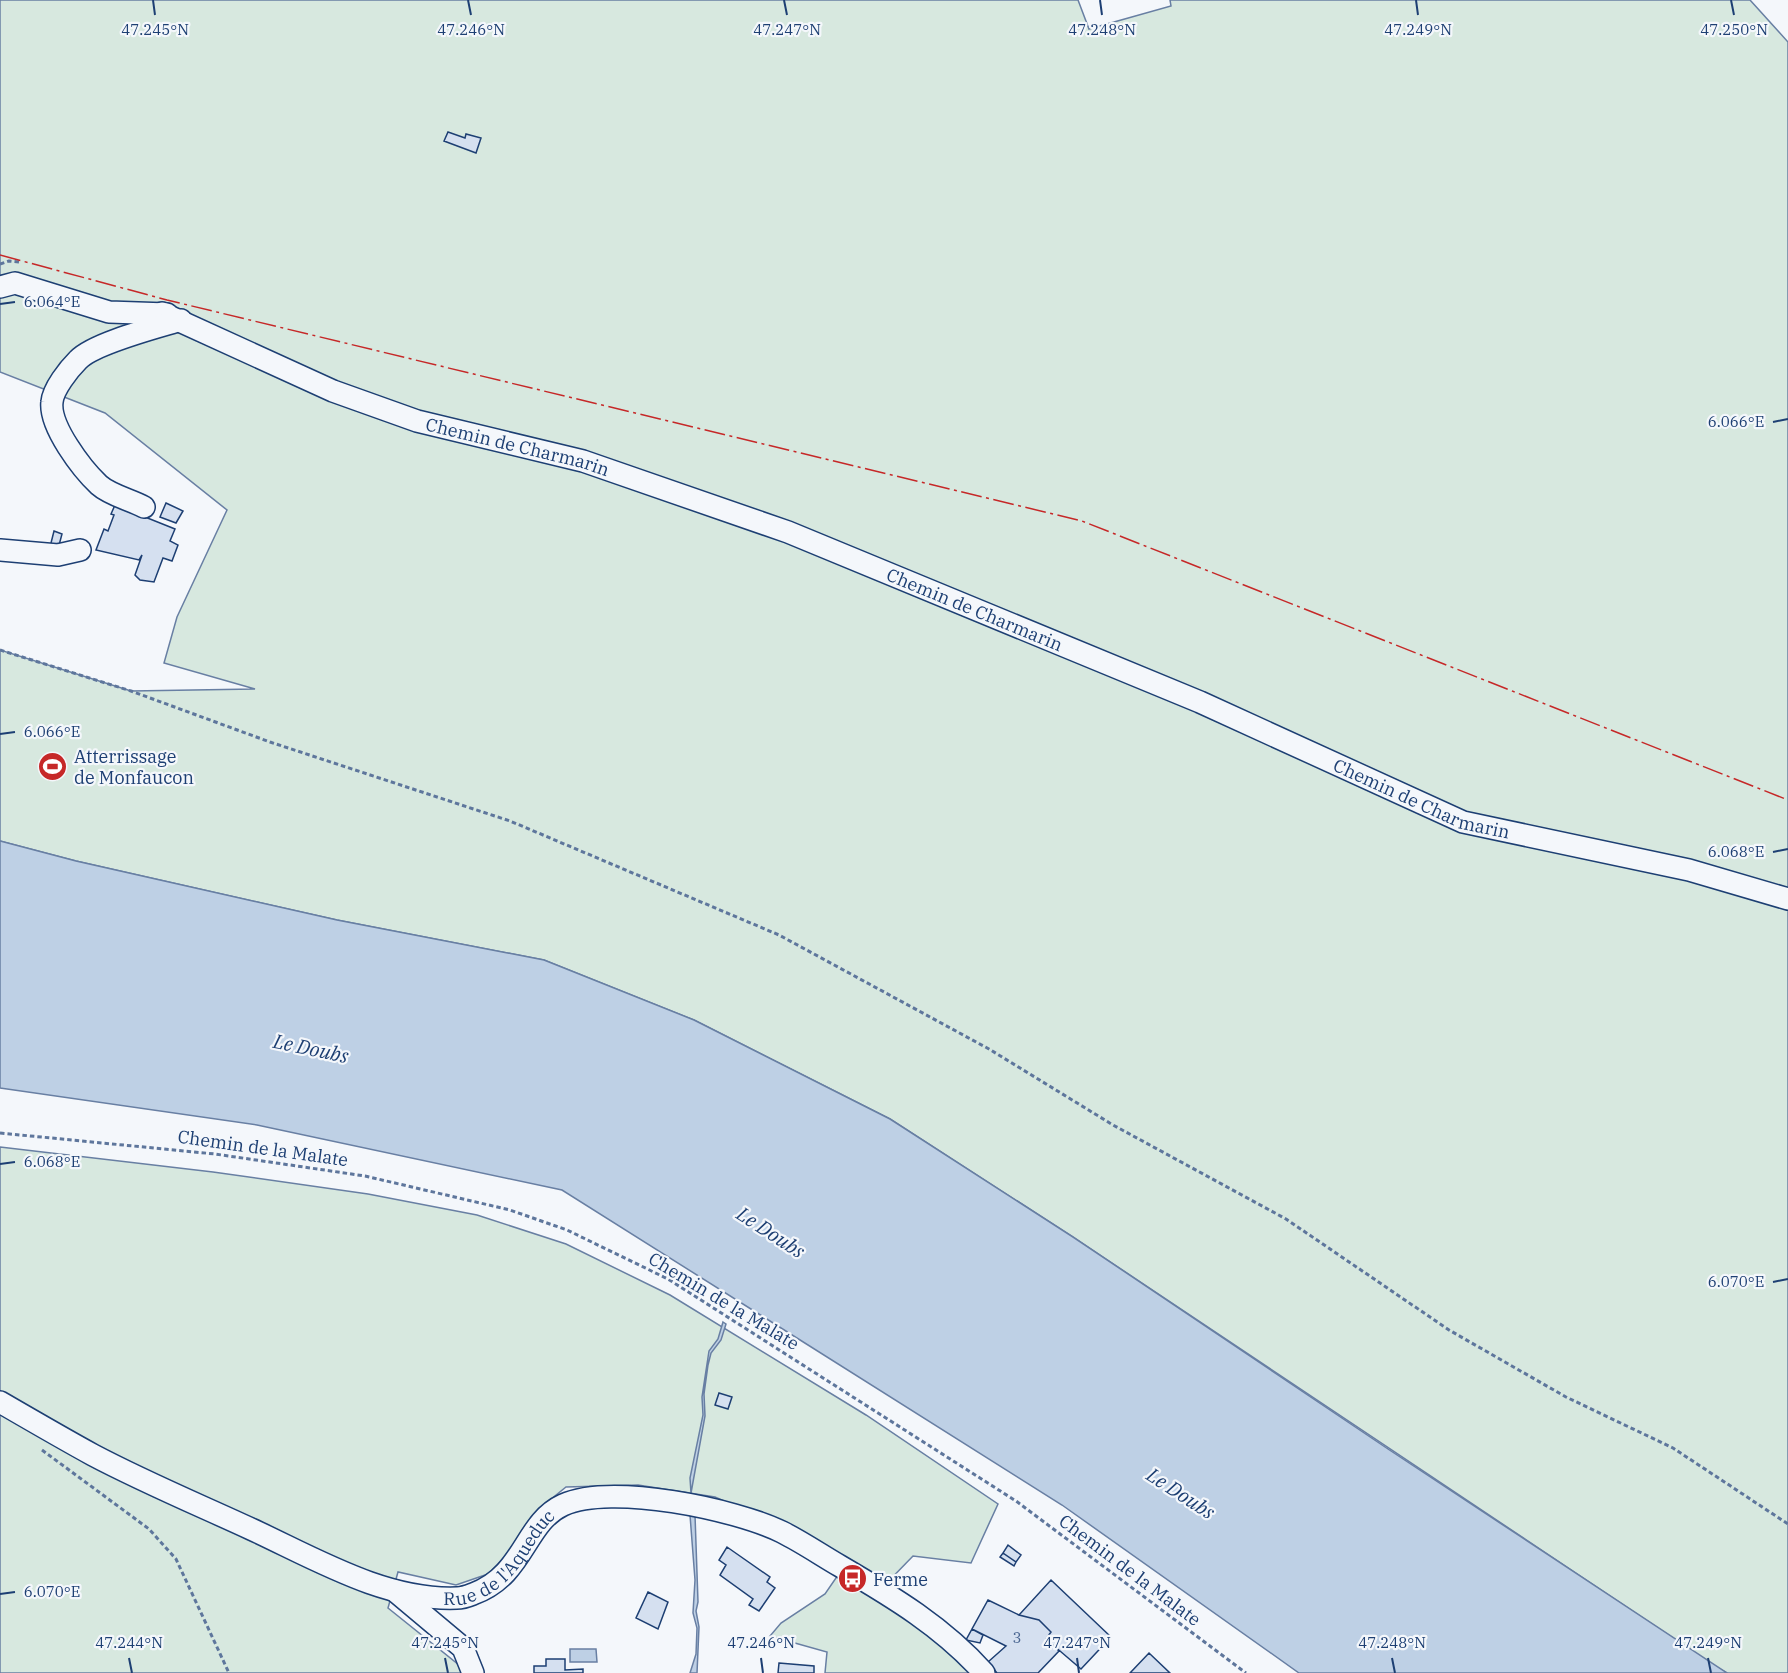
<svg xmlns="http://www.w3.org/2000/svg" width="1788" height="1673" font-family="'IBM Plex Serif',serif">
<rect width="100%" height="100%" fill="#f4f7fb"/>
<path fill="#d7e8df" stroke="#687fa3" stroke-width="1.5" d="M0 0H1078L1089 29 1171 6 1170 0H1750L1788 42V1673H1727L1718 1668 1073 1237 890 1119 694 1020 544 960 337 920 76 861 0 841V650L131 691 255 689 164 663 177 617 227 510 105 413 0 372Z
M0 1147 213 1172 368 1194 477 1215 566 1244 670 1295 866 1415 998 1504 971 1563 913 1556 880 1590 984 1673H825L827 1652 770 1636 781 1623 825 1594 847 1562 783 1527 715 1497 638 1485 566 1487 539 1509 516 1545 488 1574 456 1585 398 1572 388 1608 469 1673H0Z"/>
<path fill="#bed0e5" stroke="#687fa3" stroke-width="1.5" d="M0 841 76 861 337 920 544 960 694 1020 890 1119 1073 1237 1388 1449 1727 1673H1299L1062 1505 562 1190 257 1125 0 1088Z
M723 1322 726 1324 721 1340 711 1353 708 1365 704 1394 705 1416 691 1493 690 1478 703 1415 702 1397 709 1351 718 1339Z
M690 1515H695L698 1602 696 1611 699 1627 697 1673H690L696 1654 697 1628 693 1613 695 1580Z
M570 1649H596L597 1662H570Z"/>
<path fill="#d5e0f0" stroke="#1d3f73" stroke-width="1.5" d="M448 132 465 138 466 134 481 138 476 153 444 141Z
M166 503 183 511 176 523 160 517Z
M115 505 175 529 170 541 178 545 172 561 163 558 154 582 140 580 135 575 142 555 139 560 96 550 104 529 108 531 114 515 111 514Z
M54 531 62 534 58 549 50 547Z
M719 1393 732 1397 728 1409 715 1405Z
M1008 1545 1021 1555 1016 1562 1003 1553Z
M727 1547 770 1577 767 1582 775 1588 759 1611 749 1605 753 1599 720 1575 726 1565 719 1560Z
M1003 1553 1016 1562 1014 1566 1000 1557Z
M1051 1580 1111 1637 1081 1669 1046 1639 1051 1632 1039 1620 1019 1615Z
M648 1592 668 1602 658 1629 636 1618Z
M988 1600 1019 1615 1039 1620 1051 1632 1046 1639 1059 1651 1038 1673H997L988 1662 1006 1646 972 1629Z
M972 1629 983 1635 980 1643 966 1640Z
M1149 1653 1170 1673H1130Z
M546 1659H565V1670L583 1669V1673H534V1666H546Z
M779 1663 814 1666V1673H778Z"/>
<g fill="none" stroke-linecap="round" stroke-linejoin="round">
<defs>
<g id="minor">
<path d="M0 287 15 283 109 312 167 314"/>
<path id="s1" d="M162 313 333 391 417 421 583 461 788 532 1200 702 1463 822 1689 870 1788 899"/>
<path d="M144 507C131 500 110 495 99 485 82 469 49 426 52 402 53 389 69 369 78 360 94 343 158 327 181 320"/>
<path d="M0 550 58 555 80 550"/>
<path id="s2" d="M0 1402C31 1420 62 1438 93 1455 144 1482 199 1505 251 1529 314 1558 385 1601 457 1598 463 1598 468 1596 473 1594 525 1575 524 1523 563 1505 611 1483 735 1509 782 1532 802 1542 821 1555 840 1566 893 1597 943 1627 984 1673"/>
<path d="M395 1591 463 1648 473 1673"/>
</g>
</defs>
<use href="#minor" stroke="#1d3f73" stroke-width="24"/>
<path stroke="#5e769c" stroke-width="3" stroke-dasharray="4.5 3" stroke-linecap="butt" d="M0 264 9 261 19 262
M0 650 131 691 270 742 510 821 779 935 989 1049 1113 1125 1286 1219 1449 1330 1566 1397 1673 1448 1788 1524
M0 1133 215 1154 365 1176 510 1210 567 1230 668 1279 1016 1501 1246 1673
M42 1450 149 1529 176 1559 229 1673"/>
<use href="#minor" stroke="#f4f7fb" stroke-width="21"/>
<path stroke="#c62828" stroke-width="1.5" stroke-dasharray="21 4.5 3 4.5" stroke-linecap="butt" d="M0 255 167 300 1082 521 1788 800"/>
</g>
<path fill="none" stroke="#1d3f73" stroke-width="2" d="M153 0 155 15M468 0 471 15M784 0 787 15M1100 0 1102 15M1416 0 1418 15M1731 0 1734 15M0 304 15 302M1773 422 1788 419M0 734 15 732M1773 852 1788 849M0 1164 15 1162M1773 1282 1788 1279M0 1594 15 1592M129 1658 132 1673M445 1658 448 1673M761 1658 763 1673M1077 1658 1079 1673M1392 1658 1395 1673M1708 1658 1711 1673"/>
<defs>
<symbol id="stadium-disc" viewBox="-11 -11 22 22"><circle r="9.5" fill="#c62828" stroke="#f4f7fb"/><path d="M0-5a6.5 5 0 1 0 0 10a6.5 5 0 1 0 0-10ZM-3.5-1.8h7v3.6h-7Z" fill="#fff"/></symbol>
<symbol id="bus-disc" viewBox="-11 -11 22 22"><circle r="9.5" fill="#c62828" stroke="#f4f7fb"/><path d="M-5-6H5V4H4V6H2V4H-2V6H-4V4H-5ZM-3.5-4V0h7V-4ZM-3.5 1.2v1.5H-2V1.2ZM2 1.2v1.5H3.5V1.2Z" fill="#fff"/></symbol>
</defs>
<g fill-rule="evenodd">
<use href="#stadium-disc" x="36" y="750" width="33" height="33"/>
<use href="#bus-disc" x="836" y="1562" width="33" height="33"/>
</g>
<g text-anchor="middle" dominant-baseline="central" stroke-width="4.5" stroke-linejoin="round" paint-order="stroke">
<g font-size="15" fill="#4b6792">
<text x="1017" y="1637">3</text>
</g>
<g font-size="18" fill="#1d3f73" stroke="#f4f7fb">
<text stroke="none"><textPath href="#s1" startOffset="381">Chemin de Charmarin</textPath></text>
<text stroke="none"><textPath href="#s1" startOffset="867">Chemin de Charmarin</textPath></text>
<text stroke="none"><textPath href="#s1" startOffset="1353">Chemin de Charmarin</textPath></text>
<text transform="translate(263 1148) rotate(8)">Chemin de la Malate</text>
<text transform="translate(724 1301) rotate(31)">Chemin de la Malate</text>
<text stroke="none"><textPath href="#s2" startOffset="560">Rue de l'Aqueduc</textPath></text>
<text transform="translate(1130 1570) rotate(37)">Chemin de la Malate</text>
</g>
<g font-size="18" fill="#1d3f73" stroke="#f4f7fb" text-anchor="start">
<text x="74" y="756">Atterrissage<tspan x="74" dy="21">de Monfaucon</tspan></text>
<text x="873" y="1579">Ferme</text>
</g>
<g font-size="20" font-style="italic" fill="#1d3f73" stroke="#f4f7fb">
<text transform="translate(311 1048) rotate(12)">Le Doubs</text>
<text transform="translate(771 1232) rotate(33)">Le Doubs</text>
<text transform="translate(1181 1493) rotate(33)">Le Doubs</text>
</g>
</g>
<g font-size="15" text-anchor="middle" fill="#1d3f73" stroke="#f4f7fb" stroke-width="4.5" stroke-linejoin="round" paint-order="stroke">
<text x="155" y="35">47.245°N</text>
<text x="471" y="35">47.246°N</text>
<text x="787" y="35">47.247°N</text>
<text x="1102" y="35">47.248°N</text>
<text x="1418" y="35">47.249°N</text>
<text x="1734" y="35">47.250°N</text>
<text x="52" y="307">6.064°E</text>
<text x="1736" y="427">6.066°E</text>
<text x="52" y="737">6.066°E</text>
<text x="1736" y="857">6.068°E</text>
<text x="52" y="1167">6.068°E</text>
<text x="1736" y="1287">6.070°E</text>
<text x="52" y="1597">6.070°E</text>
<text x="129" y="1648">47.244°N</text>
<text x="445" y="1648">47.245°N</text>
<text x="761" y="1648">47.246°N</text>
<text x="1077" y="1648">47.247°N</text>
<text x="1392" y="1648">47.248°N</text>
<text x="1708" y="1648">47.249°N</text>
</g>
</svg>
